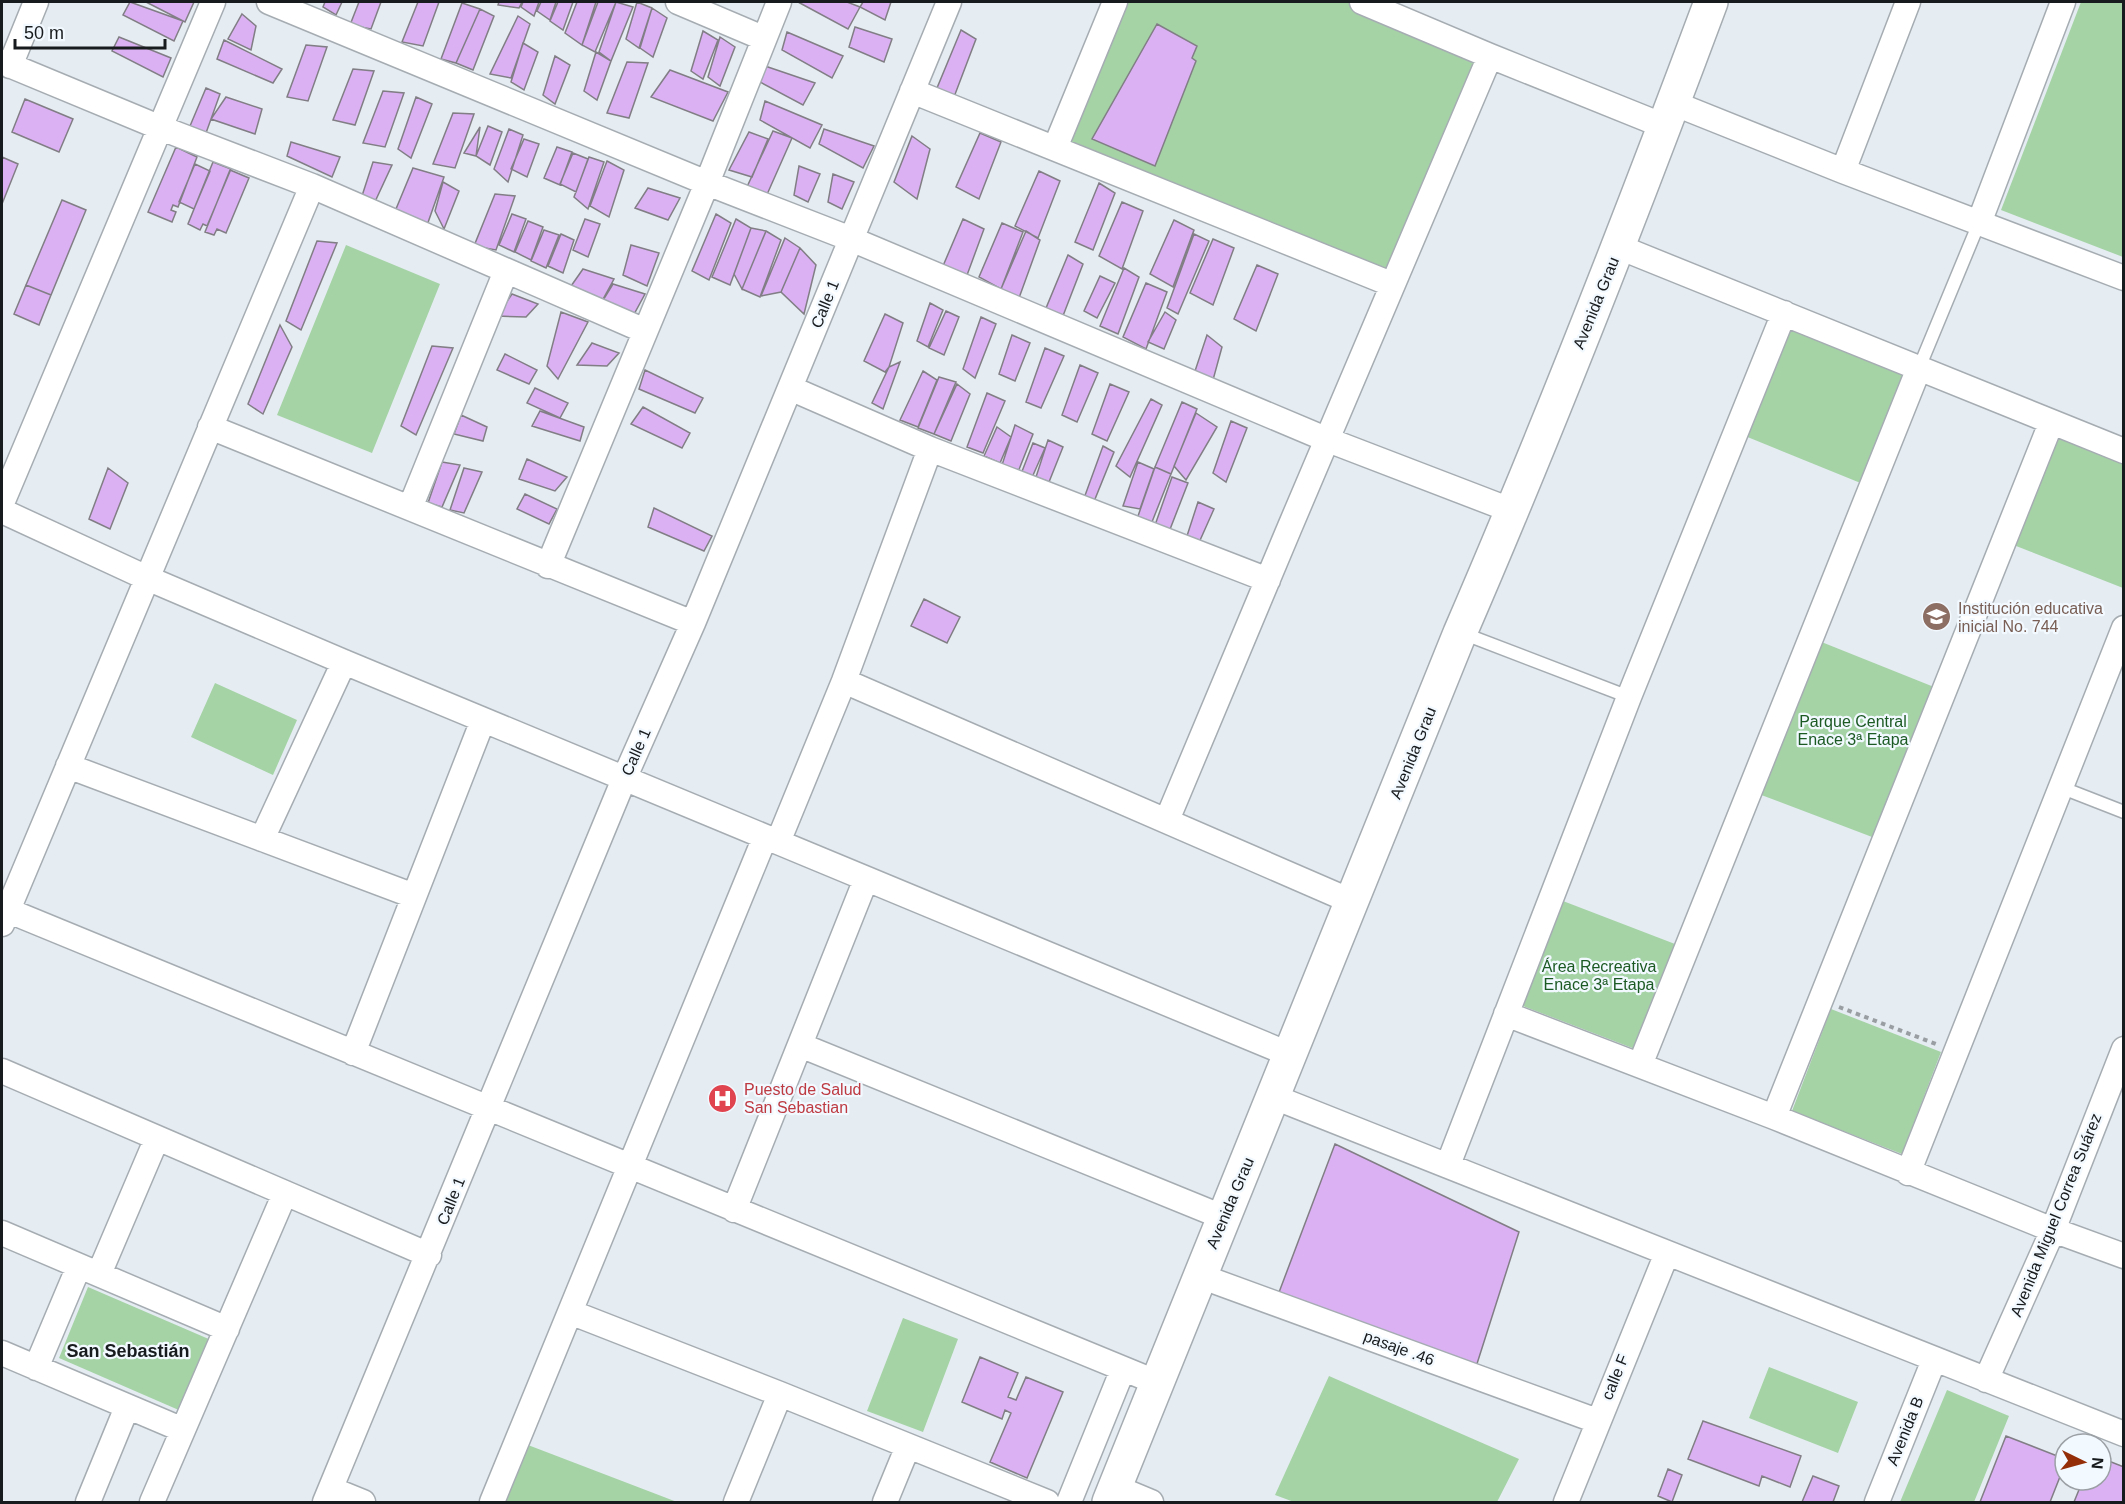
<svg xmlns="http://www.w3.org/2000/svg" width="2125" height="1504" font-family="Helvetica,sans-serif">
<rect width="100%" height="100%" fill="#e5ecf2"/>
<path fill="#a5d3a6" d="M1126 2H1354L1482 53 1382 280 1068 145Z
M2081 2H2123V257L2001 210Z
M346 245 440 284 372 453 277 415Z
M1788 329 1906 376 1863 484 1745 436Z
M2055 432 2123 459V588L2011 544Z
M1814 639 1944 691 1880 840 1756 793Z
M215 683 297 720 273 775 191 737Z
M1563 901 1675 944 1635 1049 1523 1006Z
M1831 1009 1941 1052 1902 1154 1792 1111Z
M88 1287 211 1340 181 1411 59 1358Z
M903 1318 958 1339 923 1432 867 1411Z
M1769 1367 1858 1402 1838 1453 1749 1418Z
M1329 1376 1519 1459 1497 1502H1294L1275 1495Z
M1947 1390 2009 1416 1974 1502H1900Z
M528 1445 677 1502H504Z"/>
<path fill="#dbb1f4" stroke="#827e85" stroke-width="1.5" d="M130 2 183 21 174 41 123 15Z
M146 2H194L185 22Z
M325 2H342L336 15 323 7Z
M359 2H381L371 29 350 25Z
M418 2H439L423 46 402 42Z
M499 2H522L519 8 498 5Z
M523 2H539L534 16 521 7Z
M541 2H556L550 20 537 11Z
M558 2H573L563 30 550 21Z
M577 2H596L582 45 565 33Z
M598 2H616L595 52 582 45Z
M616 2 633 7 611 61 599 52Z
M637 2 652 8 639 48 626 39Z
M798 2H847L860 7 848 29Z
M863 2H891L885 20 860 7Z
M462 3 480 9 456 63 441 59Z
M652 8 667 18 653 57 640 48Z
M480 9 494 16 473 70 456 63Z
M242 14 256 26 251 50 228 39Z
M518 16 530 24 511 78 490 74Z
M1157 24 1197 46 1192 58 1196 61 1155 166 1092 139Z
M855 27 892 39 884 62 849 47Z
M961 30 976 39 954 97 937 88Z
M703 31 718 40 703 79 691 71Z
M787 32 843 56 832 78 782 50Z
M119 37 171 58 163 77 112 51Z
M720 37 735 47 720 86 708 77Z
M224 40 282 69 273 83 217 59Z
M523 43 538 52 524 90 511 82Z
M306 45 327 47 308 101 287 97Z
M596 52 611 61 597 100 584 91Z
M555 56 570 65 555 104 543 95Z
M627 62 648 63 629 118 607 113Z
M765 66 815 83 803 105 760 82Z
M353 69 374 71 355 125 333 120Z
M670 70 728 92 713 121 651 97Z
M206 88 220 94 206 133 190 126Z
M383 91 404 93 385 147 363 143Z
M226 97 262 109 255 134 211 119Z
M416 97 432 104 411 158 398 149Z
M25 99 73 119 59 152 12 132Z
M765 101 822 125 810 148 760 120Z
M453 113 474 114 455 168 433 164Z
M488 126 502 132 490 165 476 156Z
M480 127 476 156 464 153Z
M509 129 523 135 508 182 494 169Z
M824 129 874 146 863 168 819 144Z
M773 131 792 138 765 199 746 189Z
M749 132 768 139 752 177 729 170Z
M980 133 1001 142 979 199 956 187Z
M912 136 930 149 917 199 894 182Z
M524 139 539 144 527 177 511 169Z
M291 142 340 157 332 177 287 156Z
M176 147 197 157 178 207 173 205 171 210 176 212 172 222 148 212Z
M557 147 572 152 560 185 544 178Z
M573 153 588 159 576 192 560 184Z
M2 157 18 164 2 204Z
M589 157 604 162 588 209 574 197Z
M607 161 624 170 609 217 590 206Z
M213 162 231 169 207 226 203 224 200 230 188 224Z
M373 162 392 165 373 206 361 199Z
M195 164 210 171 194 209 179 202Z
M799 166 820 174 808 202 794 195Z
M413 168 444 177 425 231 391 221Z
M230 170 249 178 226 233 217 229 214 235 205 232Z
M1039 171 1060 181 1038 238 1015 226Z
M833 174 854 182 842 209 828 202Z
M443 182 459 191 444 229 435 211Z
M1099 183 1115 193 1093 250 1075 242Z
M648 188 680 198 668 220 635 208Z
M495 194 515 196 496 250 474 246Z
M62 200 86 210 51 295 26 285Z
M1122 202 1143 211 1122 269 1099 256Z
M512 214 526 219 514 252 499 245Z
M716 214 731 223 709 280 692 271Z
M585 219 600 224 588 257 573 250Z
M736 219 751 228 730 285 712 277Z
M963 219 984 229 963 286 940 273Z
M1174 220 1194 230 1173 287 1150 274Z
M528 221 543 227 531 260 515 252Z
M1002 223 1023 232 1001 289 979 277Z
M751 228 766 231 742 289 734 274Z
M544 230 559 235 546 268 531 261Z
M766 231 781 240 760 297 742 289Z
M1026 231 1040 240 1019 298 1001 289Z
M561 234 574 240 563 273 548 266Z
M1194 234 1209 241 1178 314 1167 308Z
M785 238 800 248 781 292 761 296Z
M1213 239 1234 248 1213 305 1190 293Z
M317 241 337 243 301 330 286 321Z
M631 245 659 253 647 286 623 275Z
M800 248 816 265 804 314 781 292Z
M1068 255 1083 264 1061 321 1044 313Z
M1257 265 1278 274 1256 331 1234 319Z
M1124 268 1139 277 1118 334 1100 326Z
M583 269 614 279 602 301 569 289Z
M1100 276 1115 283 1097 318 1084 311Z
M1146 283 1167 292 1146 349 1123 337Z
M613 284 645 294 633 316 600 305Z
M26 285 51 295 39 325 14 314Z
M512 294 538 304 526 317 497 316Z
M930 303 943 310 928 347 917 341Z
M946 311 959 317 944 355 929 348Z
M561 312 588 322 558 379 547 366Z
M1165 312 1176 320 1164 349 1148 342Z
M885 314 903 323 889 367 885 372 864 361Z
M981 317 996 324 975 378 963 369Z
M280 325 292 347 263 414 248 404Z
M1012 335 1030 343 1015 381 999 374Z
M1207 335 1222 347 1213 380 1195 371Z
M592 343 619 353 607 366 577 365Z
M432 346 453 348 416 435 401 426Z
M1045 348 1064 356 1041 408 1026 402Z
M505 354 537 370 529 384 497 370Z
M900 362 883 409 872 403 889 367Z
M1080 365 1098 373 1077 422 1062 415Z
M645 370 703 398 695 413 639 389Z
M923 371 937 380 918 427 900 420Z
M939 377 956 382 934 434 918 428Z
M957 384 970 394 951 441 934 434Z
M1110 384 1129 392 1107 441 1092 434Z
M535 388 568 403 560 418 527 403Z
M987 393 1005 401 983 453 967 447Z
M1151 399 1162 405 1130 477 1116 466Z
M1182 402 1197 409 1171 474 1155 467Z
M643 407 690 433 682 448 631 424Z
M540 411 584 427 580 441 532 426Z
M1196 413 1217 427 1186 480 1174 466Z
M461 415 487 427 483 441 454 434Z
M1231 421 1247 428 1226 482 1213 473Z
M1015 425 1033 434 1018 472 1002 465Z
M997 427 1011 437 1000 463 984 456Z
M1048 440 1063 447 1049 482 1036 477Z
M1033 443 1045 448 1030 482 1021 474Z
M1103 446 1114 452 1095 499 1083 501Z
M527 459 567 477 555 491 519 479Z
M442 462 460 465 442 507 428 503Z
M1138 462 1154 469 1140 509 1123 506Z
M1155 467 1171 474 1150 527 1137 519Z
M108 468 128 483 110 529 89 519Z
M464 468 482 472 464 513 450 510Z
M1172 477 1188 483 1167 537 1154 528Z
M525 494 557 509 549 524 517 509Z
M1198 502 1214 509 1197 547 1185 542Z
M654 508 712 536 704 551 648 527Z
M924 599 960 617 947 643 911 626Z
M1335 1144 1519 1232 1475 1370 1278 1295Z
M980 1357 1018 1373 1008 1397 1016 1400 1026 1377 1063 1392 1027 1478 990 1462 1011 1413 1005 1410 1002 1419 962 1402Z
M1703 1421 1801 1456 1790 1487 1762 1476 1759 1486 1688 1459Z
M2006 1436 2065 1459V1464L2050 1502H1980Z
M2101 1458 2124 1467V1502H2074L2083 1480H2101Z
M1668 1469 1682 1475 1672 1502 1658 1496Z
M1813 1476 1839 1486 1833 1502H1802Z"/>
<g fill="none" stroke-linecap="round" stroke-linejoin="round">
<defs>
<path id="lane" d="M1919 368 1979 223
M1462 633 1629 697
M2060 787 2124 812"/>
<path id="street" d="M269 2 707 183 851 239 1328 440 1513 511
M678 2 763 38
M1362 2 1490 56 1664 126
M2 62 161 128 312 186 645 331
M10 66 36 2
M912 91 1391 284
M1673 103 1843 171 2124 278
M1055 148 1115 2
M1843 171 1908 2
M1979 223 2063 2
M1619 247 2124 451
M790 388 930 449 1268 580
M210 427 693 623
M2 503 213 2
M410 508 506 271
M2 511 147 578 344 662 1291 1055
M548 566 707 183 779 2
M844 681 1353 902
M68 766 414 896
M1167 820C1274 565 1380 310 1490 56
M262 839 344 662
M778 842 844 681 930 449
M2 908 1158 1383
M2 924 312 186
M1506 1014 1774 1117 2053 1230 2124 1256
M800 1045 1225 1218
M353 1053 483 720
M1640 1065 1919 368
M2 1071 429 1255
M1274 1097 2124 1434
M1774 1117 2051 423
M1448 1165 1629 697 1784 313
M1908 1173 2124 628
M734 1210 866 879
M2 1233 227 1329
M99 1274 157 1138
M1200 1276 1597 1421
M570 1312 780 1394 1047 1502
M2 1353 183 1430
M36 1368 79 1266
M1986 1380 2053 1230 2124 1049
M1115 1487 1151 1502
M331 1489 363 1502
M88 1502 127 1407
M152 1502 285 1193
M325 1502 624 779 693 623 949 2
M492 1502 765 837
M736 1502 780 1394
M885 1502 908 1446
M1069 1502 1123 1369
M1566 1502 1667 1253
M1877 1502 1934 1360"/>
<path id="primary" d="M1109 1502 1460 633C1550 425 1632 214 1711 2"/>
</defs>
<use href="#lane" stroke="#a6adb2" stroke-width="15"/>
<use href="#street" stroke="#a6adb2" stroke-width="27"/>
<use href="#primary" stroke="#a6adb2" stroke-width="36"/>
<path stroke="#999ea3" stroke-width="4" stroke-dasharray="4.5 4.5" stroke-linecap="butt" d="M1839 1007 1936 1044"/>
<use href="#lane" stroke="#fff" stroke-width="12"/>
<use href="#street" stroke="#fff" stroke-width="24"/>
<use href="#primary" stroke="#fff" stroke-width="33"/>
</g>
<defs>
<symbol id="school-disc" viewBox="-11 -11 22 22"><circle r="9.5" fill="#8d6e63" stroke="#f2f9ff"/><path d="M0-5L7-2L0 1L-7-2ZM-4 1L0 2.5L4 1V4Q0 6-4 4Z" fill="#fff"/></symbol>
<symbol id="hospital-disc" viewBox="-11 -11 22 22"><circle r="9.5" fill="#e0444e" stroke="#f2f9ff"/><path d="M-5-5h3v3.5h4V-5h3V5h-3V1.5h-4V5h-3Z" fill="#fff"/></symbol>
</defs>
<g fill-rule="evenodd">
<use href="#school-disc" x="1920" y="600" width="33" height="33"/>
<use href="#hospital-disc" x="706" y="1082" width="33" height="33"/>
</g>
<g text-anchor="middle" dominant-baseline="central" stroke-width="4.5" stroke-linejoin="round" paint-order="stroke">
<g font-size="16" fill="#181b1d" stroke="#f2f9ff">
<text transform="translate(1596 303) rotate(-68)">Avenida Grau</text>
<text transform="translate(825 304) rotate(-68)">Calle 1</text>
<text transform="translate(636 752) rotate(-66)">Calle 1</text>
<text transform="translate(1413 753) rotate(-68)">Avenida Grau</text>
<text transform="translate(451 1201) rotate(-68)">Calle 1</text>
<text transform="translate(1230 1203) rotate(-67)">Avenida Grau</text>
<text transform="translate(2056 1215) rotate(-68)">Avenida Miguel Correa Suárez</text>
<text transform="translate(1399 1348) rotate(20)">pasaje .46</text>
<text transform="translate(1615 1377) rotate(-68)">calle F</text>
<text transform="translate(1905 1431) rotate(-68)">Avenida B</text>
</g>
<g font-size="16" fill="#785e54" stroke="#f2f9ff" text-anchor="start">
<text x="1958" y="608">Institución educativa<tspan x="1958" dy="18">inicial No. 744</tspan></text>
</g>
<g font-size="16" fill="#1c5a24" stroke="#f2f9ff">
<text x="1853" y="721">Parque Central<tspan x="1853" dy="18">Enace 3ª Etapa</tspan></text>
<text x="1599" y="966">Área Recreativa<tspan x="1599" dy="18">Enace 3ª Etapa</tspan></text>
</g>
<g font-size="16" fill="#be3a42" stroke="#f2f9ff" text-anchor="start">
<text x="744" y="1089">Puesto de Salud<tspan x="744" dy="18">San Sebastian</tspan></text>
</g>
<g font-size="18" font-weight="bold" fill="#181b1d" stroke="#f2f9ff">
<text x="128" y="1351">San Sebastián</text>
</g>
</g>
<rect width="2125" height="1504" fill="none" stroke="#181b1d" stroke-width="6"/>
<g transform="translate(2083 1462) rotate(95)"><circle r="28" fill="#f2f9ff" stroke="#9ba0a5" stroke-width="1.5"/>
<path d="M0-4.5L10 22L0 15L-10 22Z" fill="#942e08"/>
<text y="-9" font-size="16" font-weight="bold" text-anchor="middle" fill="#181b1d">N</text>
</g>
<path d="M15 39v9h150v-9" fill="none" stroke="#181b1d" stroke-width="3"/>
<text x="24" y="39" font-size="18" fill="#181b1d" stroke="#f2f9ff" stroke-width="4.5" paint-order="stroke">50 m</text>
</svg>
